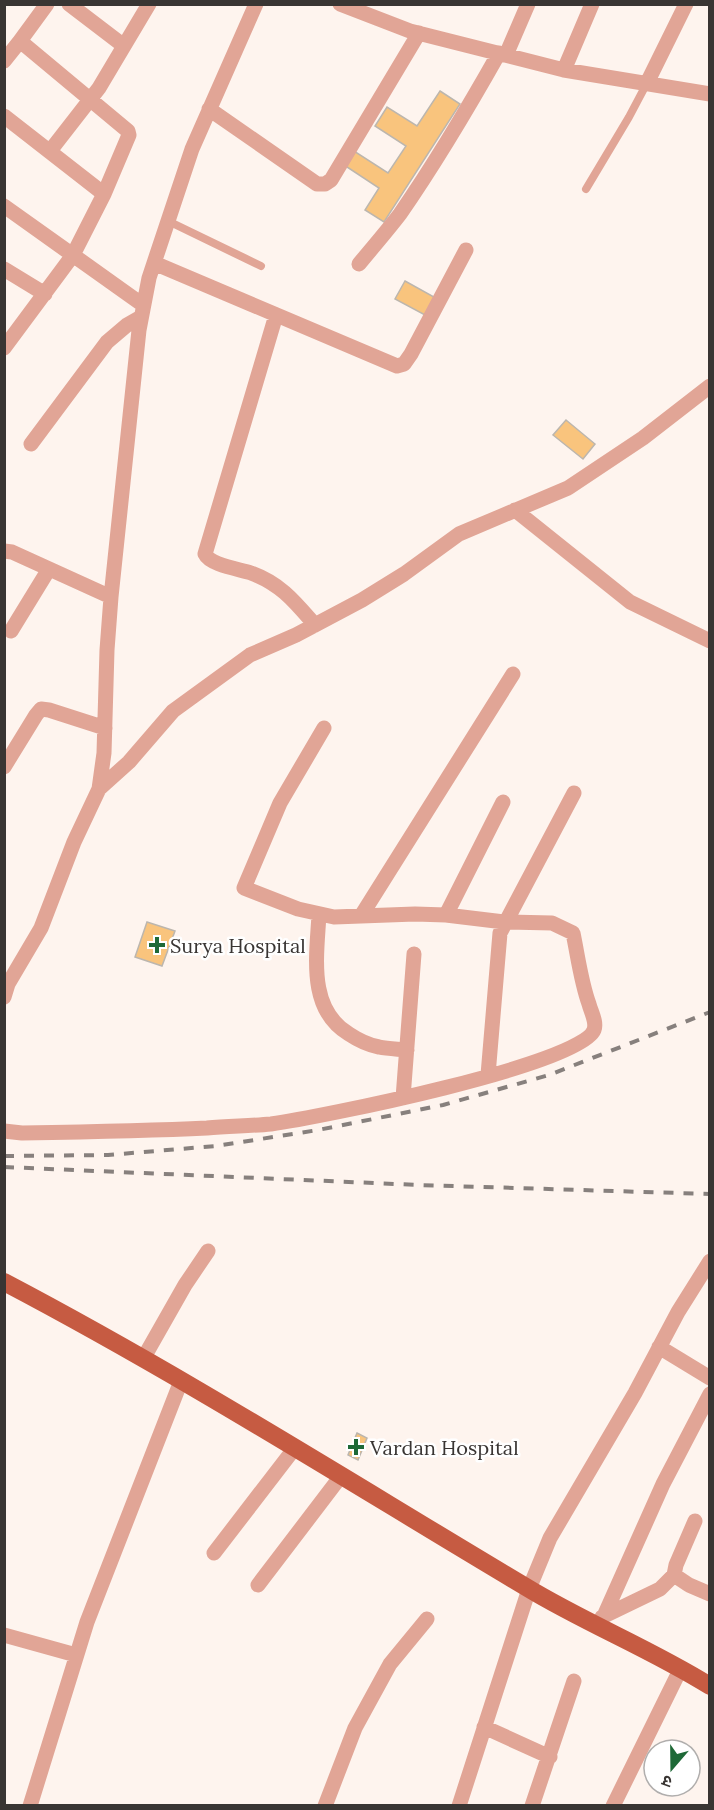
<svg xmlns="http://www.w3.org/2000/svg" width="714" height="1810" font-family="Lora,'Noto Sans Devanagari',serif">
<rect width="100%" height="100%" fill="#fef4ee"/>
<path fill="#f9c47d" stroke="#bcb6ae" stroke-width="1.5" d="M440 91 460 104 384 222 365 210 379 188 344 165 354 151 388 173 406 146 375 126 387 107 417 126Z
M405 281 434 297 425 315 395 299Z
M566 420 595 444 583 459 553 435Z
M147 922 175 931 162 966 135 957Z
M357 1433 367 1438 358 1460 348 1455Z"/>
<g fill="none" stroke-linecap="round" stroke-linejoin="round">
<path stroke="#e1a596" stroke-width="8" d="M586 189 629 117 647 83
M168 221 261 266"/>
<path stroke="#e1a596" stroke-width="15" d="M69 4 124 46
M340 4 410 31 564 70 710 94
M20 41 47 4
M506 55 528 4
M4 61 20 41 128 131 129 135 104 194
M564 70 592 4
M647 83 686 4
M209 109 317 184H325L331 180 419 33
M4 116 104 194 73 255 4 348
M50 151 99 88 149 4
M4 206 143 305
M154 263 397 366 404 364 411 354 466 250
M359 264C373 247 387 231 400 214 436 162 468 108 499 53
M4 269 45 294
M276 315 205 554C210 565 239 569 251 573 281 584 295 602 315 625
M31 444 107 342 127 325 141 317
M515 510 630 602 710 641
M4 551 12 552 111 597
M11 631 49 569
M4 767 36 715 41 709 49 710 105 728
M99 789 129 762 173 711 250 655 296 635 362 600 404 574 459 534 568 488 643 438 710 386
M319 914C317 955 307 1009 349 1034 358 1040 368 1045 379 1047 388 1049 398 1049 407 1050
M446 915 503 802
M361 916 513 674
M4 997 8 984 41 928 74 842 99 789 104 753 107 650 111 597 139 330 149 278 192 149 256 4
M488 1075 500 933 574 793
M403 1098 414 954
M4 1131 22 1133C84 1132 146 1131 207 1128 228 1126 250 1126 271 1124 316 1118 581 1065 594 1030 597 1022 591 1012 589 1004 581 982 578 957 573 933L552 923 504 922 446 915 415 914 334 917 298 909 244 888 280 803 324 728
M659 1347 710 1378
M143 1359 185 1285 208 1251
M695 1521 676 1565 674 1575 689 1585 710 1594
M214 1553 294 1449
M258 1585 341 1476
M604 1616 663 1484 710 1394
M602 1617 660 1589 674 1575
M4 1635 76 1655
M484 1727 550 1757
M30 1806 87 1622 181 1381
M325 1806 355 1728 390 1664 427 1619
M459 1806 529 1589 550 1538 635 1393 678 1312 710 1261
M532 1806 574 1681
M613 1806 681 1668"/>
<path stroke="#c65b42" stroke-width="18" d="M4 1282C183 1376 353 1484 526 1587 585 1623 651 1649 710 1686"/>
<path stroke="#87807d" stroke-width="4" stroke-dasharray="10 10" stroke-linecap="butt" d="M4 1156 108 1155 216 1146 318 1130 443 1105 549 1075 710 1012
M4 1167 419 1185 710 1194"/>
</g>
<g fill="#1e6937" stroke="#fff" stroke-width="2">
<path d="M154 936h6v6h6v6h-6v6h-6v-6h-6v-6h6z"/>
<path d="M353 1438h6v6h6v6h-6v6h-6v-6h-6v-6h6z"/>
</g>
<g text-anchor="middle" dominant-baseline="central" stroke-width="5" stroke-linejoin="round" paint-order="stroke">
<g font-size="20" fill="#393533" stroke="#fff" text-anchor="start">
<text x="170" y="945">Surya Hospital</text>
<text x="370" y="1447">Vardan Hospital</text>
</g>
</g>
<rect width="714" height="1810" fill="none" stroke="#393533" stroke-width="12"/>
<g transform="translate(672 1768) rotate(200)"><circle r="28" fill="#ffffff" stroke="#b0aead" stroke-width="1.5"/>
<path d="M0-4.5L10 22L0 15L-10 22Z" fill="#1e6937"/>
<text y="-9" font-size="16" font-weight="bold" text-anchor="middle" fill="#393533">उ</text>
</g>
</svg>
